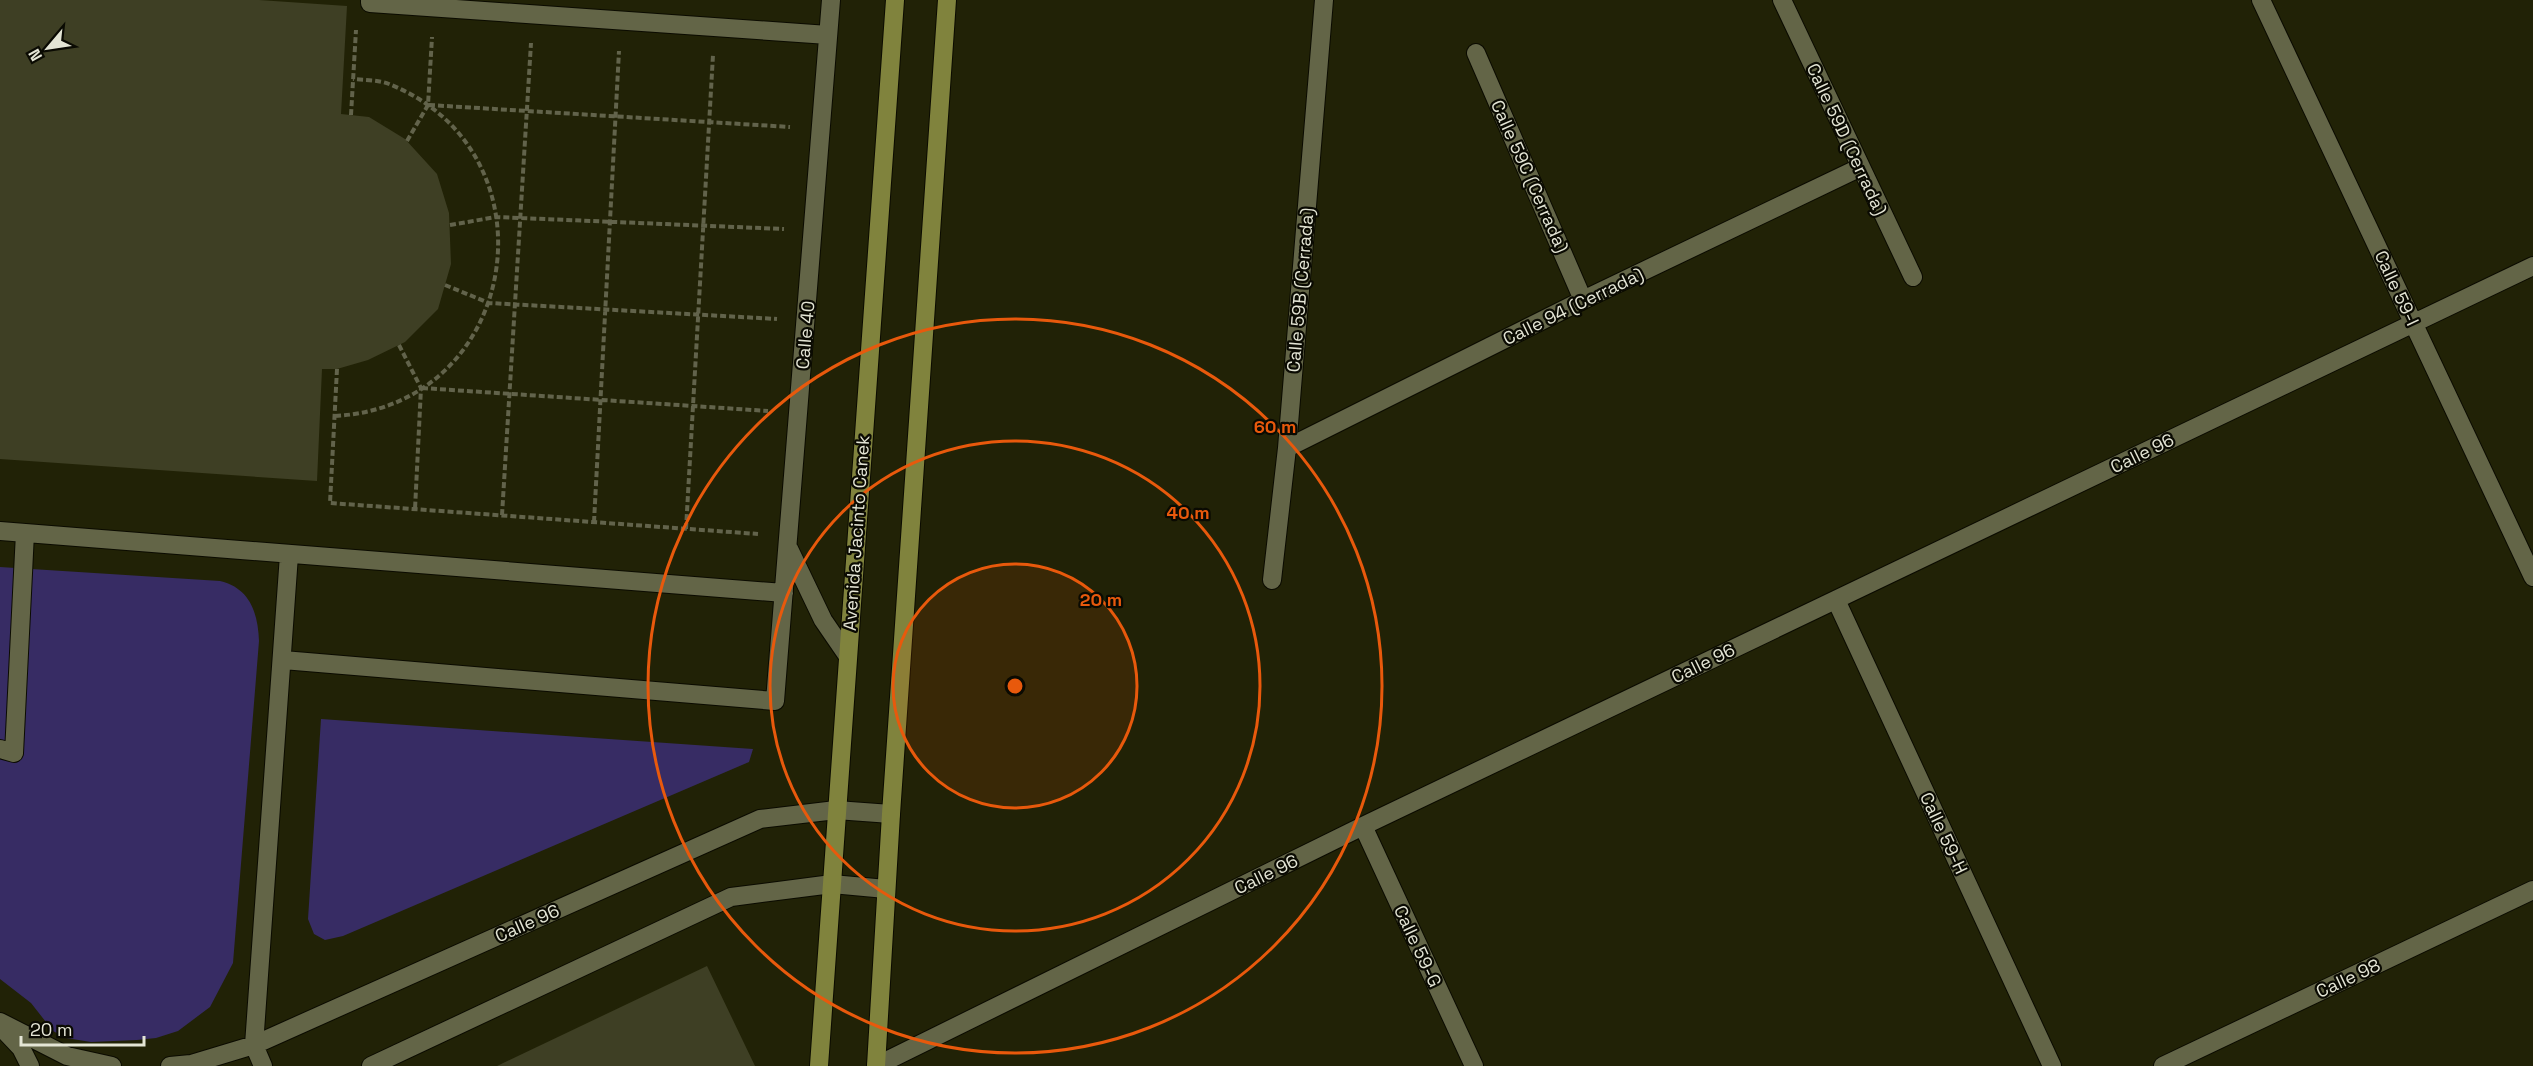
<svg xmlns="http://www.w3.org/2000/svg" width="2533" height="1066" font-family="'Space Grotesk',sans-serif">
<rect width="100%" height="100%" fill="#212206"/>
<path fill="#372c64" d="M0 567 220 581C250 588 258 613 259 641L233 963 210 1007 178 1031 156 1038 137 1040 91 1042 66 1038 53 1031 31 1003 0 979Z
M321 719 753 749 749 762 343 936 325 940 314 934 308 919Z"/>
<path fill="#3e3f24" d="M0 0H259L347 6 341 114 369 117 405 139 437 174 449 213 451 264 438 309 405 342 368 360 337 369H322L317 481 0 459Z
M707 966 755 1066H497Z"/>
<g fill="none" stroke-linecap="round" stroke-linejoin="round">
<defs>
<path id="minor" d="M370 0V3L828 35
M1782 0 1913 277
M2261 0 2533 577
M1476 53 1583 300
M1287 448 1583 300 1861 167
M0 531 784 593
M789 549 823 620 847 655
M1272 580 1287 448 1324 0
M1836 600 2052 1066
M283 660 775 701 831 0
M0 749 14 753 25 533
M1363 826 1474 1066
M0 1022 67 1056 112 1066
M3 1029 21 1048 30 1066
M170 1066 191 1064 254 1045 760 819 836 810 891 814
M263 1066 254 1045 289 555
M371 1066 731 897 832 884 886 889
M876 1066 1363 826 2533 266
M2163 1066 2533 890"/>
<path id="major" d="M819 1066 895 0
M876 1066 891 814 947 0"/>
</defs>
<use href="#minor" stroke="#0b0b00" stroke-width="20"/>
<use href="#major" stroke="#0b0b00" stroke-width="20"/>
<path stroke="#62634b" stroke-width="4" stroke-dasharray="6 3" stroke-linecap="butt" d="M429 105 790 127
M351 115 356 30
M407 141 428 105 432 37
M450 225 496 217 784 229
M445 285 489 303 777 319
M399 345 421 388 415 509
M337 369 330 503 758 534
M422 388 768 411
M335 416C521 406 560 152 389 84 379 80 364 80 353 79
M502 515 531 43
M594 522 619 51
M686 529 713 55"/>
<use href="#minor" stroke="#636547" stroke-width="18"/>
<use href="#major" stroke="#80833d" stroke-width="18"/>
</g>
<circle cx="1015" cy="686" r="122" fill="#e8590c" fill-opacity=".12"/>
<g fill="none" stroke="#e8590c" stroke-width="3">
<circle cx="1015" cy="686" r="122"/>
<circle cx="1015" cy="686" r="245"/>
<circle cx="1015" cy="686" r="367"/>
</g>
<g text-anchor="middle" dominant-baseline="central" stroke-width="4.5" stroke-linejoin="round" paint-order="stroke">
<g font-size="18" fill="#e4e5d5" stroke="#0a0a02">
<text transform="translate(1847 139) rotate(65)">Calle 59D (Cerrada)</text>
<text transform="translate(1530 176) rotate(66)">Calle 59C (Cerrada)</text>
<text transform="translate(2397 288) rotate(65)">Calle 59-I</text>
<text transform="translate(1300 290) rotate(-85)">Calle 59B (Cerrada)</text>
<text transform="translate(1573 306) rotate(-26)">Calle 94 (Cerrada)</text>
<text transform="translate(805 335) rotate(-85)">Calle 40</text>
<text transform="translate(2142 453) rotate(-26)">Calle 96</text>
<text transform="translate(856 533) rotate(-86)">Avenida Jacinto Canek</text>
<text transform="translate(1703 663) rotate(-26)">Calle 96</text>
<text transform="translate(1944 833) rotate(65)">Calle 59-H</text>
<text transform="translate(1266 874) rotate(-26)">Calle 96</text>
<text transform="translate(527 923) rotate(-24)">Calle 96</text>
<text transform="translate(1418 946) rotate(65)">Calle 59-G</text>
<text transform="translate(2348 978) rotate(-25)">Calle 98</text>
</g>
</g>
<circle cx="1015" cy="686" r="9" fill="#e8590c" stroke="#0a0a02" stroke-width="3"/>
<g font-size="18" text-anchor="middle" font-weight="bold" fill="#e8590c" stroke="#0a0a02" stroke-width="4.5" stroke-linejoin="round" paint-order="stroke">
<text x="1275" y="433">60 m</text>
<text x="1188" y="519">40 m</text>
<text x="1101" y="606">20 m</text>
</g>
<g transform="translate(48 48) rotate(241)" stroke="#0a0a02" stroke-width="4.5" paint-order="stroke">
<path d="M0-4.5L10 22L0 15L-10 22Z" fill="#e4e5d5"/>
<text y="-9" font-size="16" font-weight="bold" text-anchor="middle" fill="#e4e5d5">N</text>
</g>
<path d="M21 1036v9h123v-9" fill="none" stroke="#e4e5d5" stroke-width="3"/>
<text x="30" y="1036" font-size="18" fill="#e4e5d5" stroke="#0a0a02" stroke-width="4.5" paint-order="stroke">20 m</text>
</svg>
